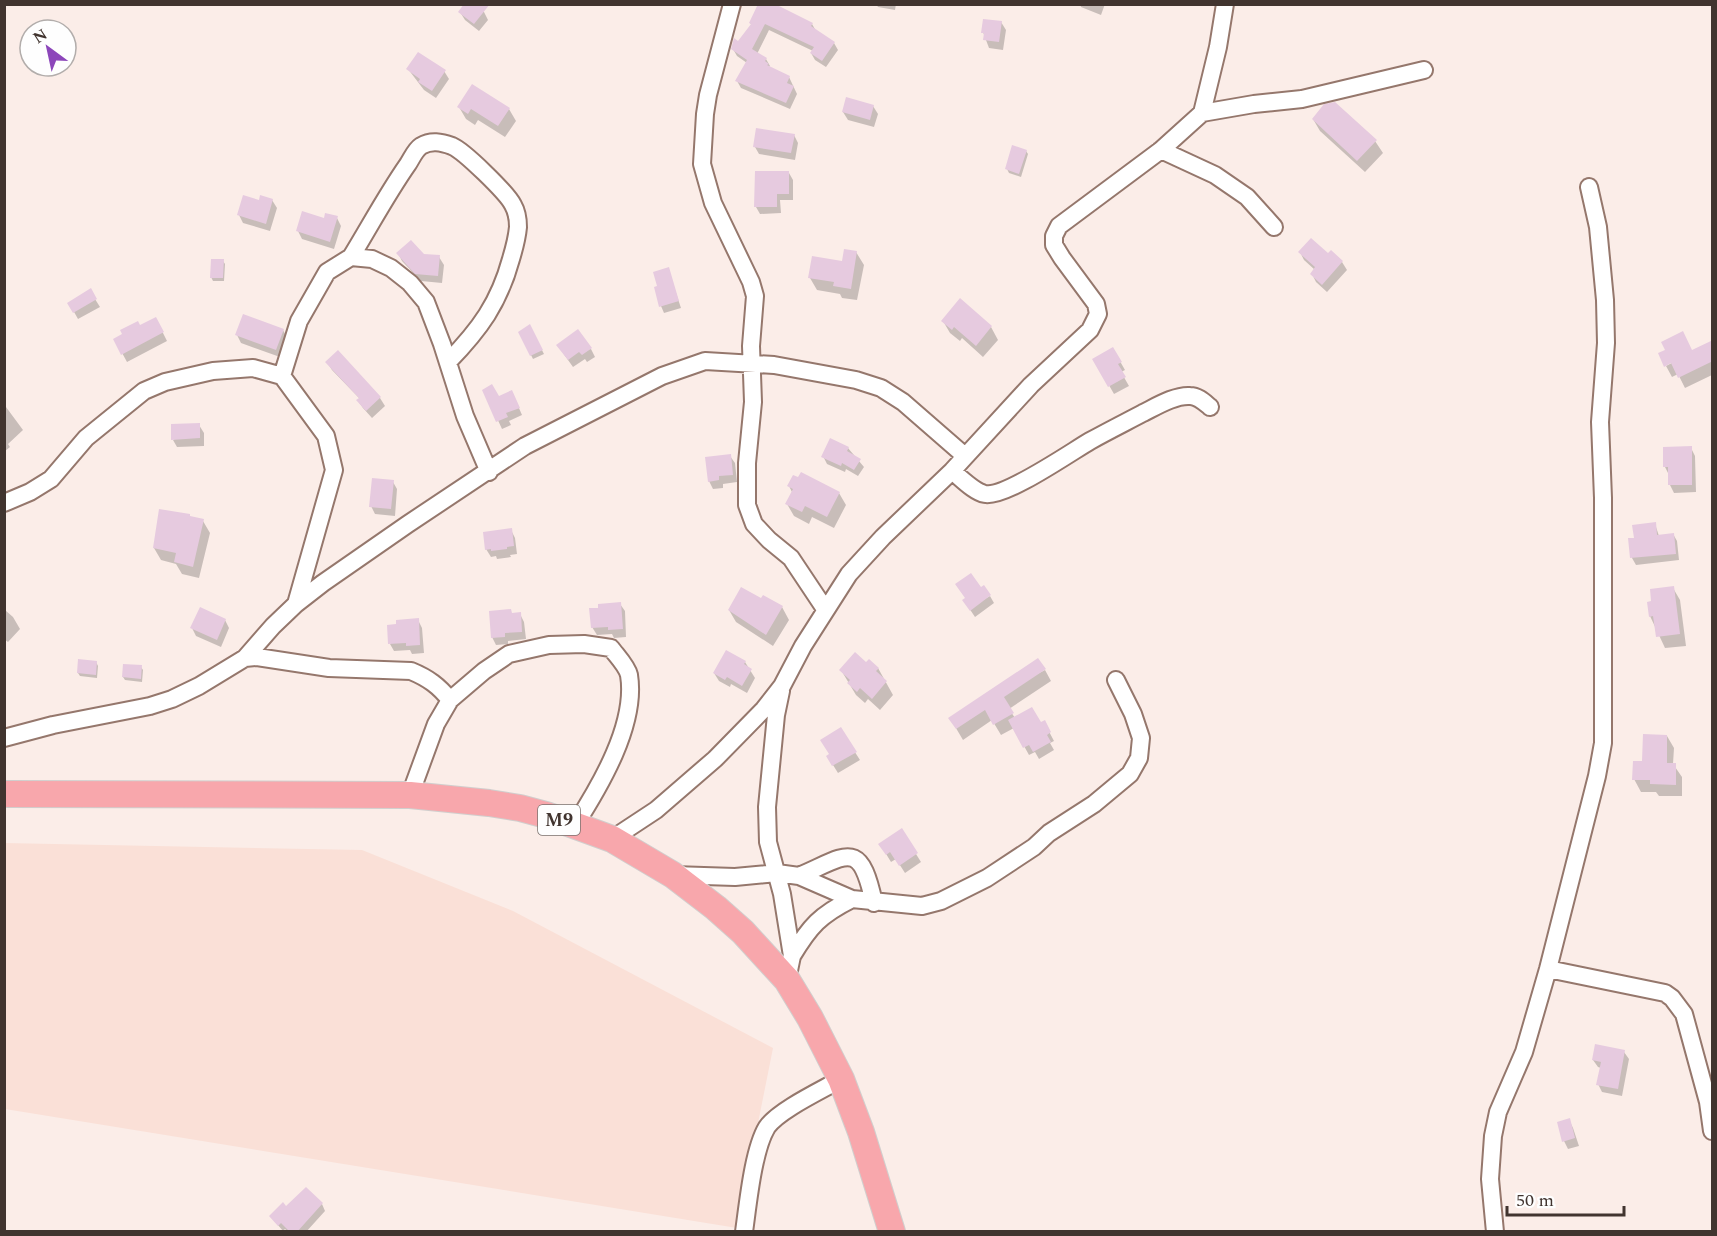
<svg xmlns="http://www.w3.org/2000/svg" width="1717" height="1236" font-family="Spectral,serif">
<rect width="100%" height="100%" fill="#fbede8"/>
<path fill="#fae0d7" d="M4 843 362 850 513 911 773 1048 737 1228 5 1109Z"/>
<path fill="#0003" d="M475 4 484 12 488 20 479 31 465 20 460 12Z
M876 4H896L895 10 878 7Z
M1080 4H1105L1101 15 1081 7Z
M1001 22 1006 30 1003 50 989 48 983 32Z
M750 23 812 24 816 31 834 43 838 50 826 67 815 60 811 53 813 51 769 30 757 54 766 59 770 66 768 68 789 77 797 94 790 109 741 88 737 81 747 63 737 56 733 49 752 25Z
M408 69 444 71 449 79 436 98 424 90Z
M873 106 878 114 874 127 848 120 843 112Z
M459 107 509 109 516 121 505 137 478 120 475 125 466 119Z
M1313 119 1375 141 1383 153 1365 172 1320 131Z
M794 135 798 143 795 160 759 154 755 147Z
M1026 151 1028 154 1021 177 1009 173 1007 169Z
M789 173 793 180V200H780L781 213 760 214 756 207Z
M272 200 277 208 270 231 243 223 239 215Z
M337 218 341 226 334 249 302 239 298 231 325 220Z
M856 252 864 265 857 300 842 298 840 294 817 290 810 278 843 262Z
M1300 252 1328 255 1331 252 1342 262 1347 270 1327 292 1316 282 1312 274 1315 270 1304 260Z
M398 253 439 257 444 265 442 283 421 281 402 261Z
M223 261 225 264 224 281H213L211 277Z
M668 269 681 308 664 313 661 306 659 287Z
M90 291 100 307 78 319 69 303Z
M960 301 991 327 998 340 983 357 962 338 960 341 950 333 943 321Z
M156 319 167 341 127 362 115 340Z
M530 327 544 354 533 359 520 333Z
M283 330 287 338 280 357 241 343 237 335Z
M1712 342V375L1685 388 1678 374 1672 377 1666 366Z
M591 349 595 357 587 362 585 359 573 367 563 353Z
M1113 349 1125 370 1121 372 1129 386 1114 394 1094 359Z
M338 352 380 398 385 406 372 418 363 408 358 401 360 399 332 370 327 362Z
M484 390 498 398 515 399 522 415 509 421 511 425 502 429Z
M6 407 23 430 8 444 10 447 4 452V408Z
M199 425 204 433V446L177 447 173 440Z
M848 448 864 467 858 476 846 469 845 472 827 464 823 456Z
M1691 448 1695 456 1696 492 1674 493 1670 485 1669 475 1665 467Z
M730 456 735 463 737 482 723 484V488L713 489 709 481Z
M393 482 397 489 395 516 375 514 371 506Z
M789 486 839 493 846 505 834 528 812 517 809 524 794 516 787 504 792 492Z
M191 518 203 521 210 533 199 578 182 574 176 564 161 560 154 548Z
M1655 524 1659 536 1673 534 1677 541 1679 560 1636 565 1632 558 1630 540 1635 539Z
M511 530 515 538 517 554 510 555 511 557 497 559 496 556 491 557 486 549Z
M1673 588 1680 600 1686 646 1665 648 1650 616Z
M990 596 994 603 975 617 969 608Z
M761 600 782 607 789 620 773 646 736 622 729 610Z
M620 604 625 611 626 637 614 638 612 634 597 635 592 627Z
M5 610 13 617 20 629 8 642 4 639Z
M520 614 524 622 526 639 508 641V644L496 645 492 637 513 615Z
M225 620 229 628 221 647 196 636 192 628Z
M418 620 422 628 424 653 412 654 410 650 394 651 390 644Z
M96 662 98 666 97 678 80 676 78 673Z
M745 662 755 678 747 693 731 684 730 687 719 681 714 673Z
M866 664 878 668 893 695 880 710 868 699 865 703 856 695 841 670Z
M141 667 143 670 142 682 125 680 123 677Z
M1045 670 1051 681 1009 709 1015 718 1040 724 1044 722 1054 741 1050 743 1054 750 1039 759 1035 752 1029 755 1014 728 1001 735 992 720 963 740 950 718Z
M840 729 860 760 838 773 828 757Z
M1667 736 1674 748 1673 764 1682 777V796H1659L1656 792H1641L1634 779 1644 763Z
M901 830 921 862 905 873 896 859 891 862 880 844Z
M1624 1052 1629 1059 1622 1096 1602 1092 1598 1084 1601 1068 1598 1067 1593 1060Z
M1569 1120 1573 1128 1579 1146 1568 1149 1564 1141Z
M322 1204 325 1211 306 1232H288L285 1229 283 1231 271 1217 286 1208Z"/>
<path fill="#e6cadf" d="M464 4H490L474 24 458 12Z
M758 4H775L813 23 811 26 835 42 822 61 810 53 814 47 765 24 752 49 767 58 765 61 769 64 767 65 790 76 787 83 794 86 786 103 735 81 747 60 731 49 734 38 738 41 751 24 749 23Z
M983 19 1002 21 999 42 983 40 984 33H981Z
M418 52 446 70 432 91 418 82 420 79 406 69Z
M472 84 510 108 498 126 471 109 468 114 457 107Z
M846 97 874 105 870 120 842 112Z
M1335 102 1377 140 1357 161 1312 119 1324 104Z
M756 128 795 134 791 153 753 147Z
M1012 145 1027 150 1019 174 1005 169Z
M755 171H789V194H777V207H754Z
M243 195 259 200 260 195 273 199 266 224 237 215Z
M302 211 324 218 325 213 338 216 330 242 296 231Z
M1311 238 1328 253 1331 250 1343 261 1322 285 1310 274 1315 267 1298 252Z
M411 240 424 254 440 255 438 276 415 274 396 253Z
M844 249 857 251 851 289 833 286 834 282 808 278 812 256 842 261Z
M211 259H224L223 278H210Z
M669 267 679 301 659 307 654 287 657 286 653 272Z
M91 288 97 299 73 313 67 303Z
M960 298 992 326 976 346 954 327 952 330 941 321Z
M243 314 284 329 276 350 235 335Z
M156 317 164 332 121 355 113 339 122 334 120 330 138 321 140 325Z
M530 324 543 350 530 356 518 332Z
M578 329 592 348 582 355 579 352 568 360 556 345Z
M1683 331 1692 350 1713 340V361L1678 378 1671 363 1664 367 1658 353 1665 350 1661 342Z
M1113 347 1122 362 1118 364 1126 377 1108 387 1092 359Z
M338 350 381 397 366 411 356 400 359 398 325 362Z
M492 384 499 396 512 390 520 408 506 413 508 417 496 422 482 390Z
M200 423V438L171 440V424Z
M830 438 849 447 847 451 861 459 854 470 842 463 841 466 821 457Z
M1692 446V485H1668V467H1663V447Z
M731 454 733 475 719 476V480L708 482 705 457Z
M801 472 840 492 827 517 805 506 802 512 785 504 793 489 787 486 793 475 798 477Z
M372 478 394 480 391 509 369 507Z
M159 509 190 514V516L204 519 193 567 174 562 176 553 153 548Z
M1656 522 1657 535 1674 533 1676 554 1630 558 1628 538H1634L1632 525Z
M512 528 514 546 507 547V549L491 551V549L485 550 483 532Z
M971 573 981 587 984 585 991 595 970 611 962 600 965 598 955 584Z
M1674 586 1680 634 1656 637 1653 616 1649 617 1647 602 1651 601 1650 589Z
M741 587 761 598 763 595 783 606 766 635 728 610Z
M621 602 623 629 608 630V627L591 628 589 608H598V604Z
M200 607 226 619 217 640 190 628Z
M511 609 512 613 521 612 522 632 505 633V637L491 638 489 611Z
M419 618 420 645 406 646V643L388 644 387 625 396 624V620Z
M726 650 746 661 744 664 752 669 742 686 727 677 725 680 713 673Z
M855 652 866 662 869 659 879 668 876 671 887 681 872 699 860 688 857 692 847 683 850 680 839 670Z
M1038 658 1046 669 1004 697 1014 713 993 725 985 710 956 729 948 718Z
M78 659 97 661 96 675 77 673Z
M123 664 142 665 141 679 122 677Z
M1032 707 1041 722 1045 720 1051 732 1047 735 1051 742 1033 752 1029 745 1023 748 1008 720Z
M841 727 857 752 832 766 826 756 829 754 820 740Z
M1643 734 1667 735V763H1676V785L1650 784V780H1632L1633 761H1642Z
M902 828 918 853 899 866 890 852 886 855 878 844Z
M1595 1044 1625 1050 1618 1089 1596 1085 1601 1062 1592 1060Z
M1570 1118 1575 1138 1562 1142 1557 1122Z
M306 1187 323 1203 297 1232H290L281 1223 278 1226 269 1216 283 1202 286 1206Z"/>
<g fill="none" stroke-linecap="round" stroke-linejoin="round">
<defs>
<path id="street" d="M732 4 708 95 705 114 702 164 713 203 751 282 755 296 751 346 753 402 747 463V505L754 524 769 540 791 558 825 609
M1202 113 1254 104 1302 99 1424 70
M1161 150 1215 175 1247 197 1274 227
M351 257C370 226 387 194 408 164 412 158 415 150 421 146 431 140 441 142 452 146 464 151 507 193 513 205 517 212 518 220 518 227 517 238 514 249 511 259 499 303 480 329 448 362
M282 376 299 321 327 272 351 257 372 259 391 268 410 283 426 302 442 344 465 416 489 472
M952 471C961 478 974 492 985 494 1005 498 1071 452 1090 441 1108 431 1126 422 1143 413 1157 406 1175 395 1190 396 1198 396 1204 402 1210 407
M4 503 30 492 51 479 86 438 144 391 165 382 213 371 253 368 282 376 326 436 334 470 296 604
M245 658 257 657 329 668 411 671C428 678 439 686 450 700
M781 691 776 715 767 807 768 842 782 894 792 956 787 980
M4 738 53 725 150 706 172 699 199 686 245 658 273 626 296 604 323 583 408 524 525 446 662 376 705 361 774 365 856 380 881 388 903 402 965 456
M410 795 436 724 450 700 484 671 509 654 549 645 584 644 611 648C616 655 627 666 629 675 637 724 600 786 575 825
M612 839 656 810 715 759 764 709 782 686 803 646 849 574 883 537 952 471 1031 385 1090 330 1098 314 1096 304 1062 258 1054 245V236L1059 226 1161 150 1202 113 1218 47 1225 4
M673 875 735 877 777 873 799 876 852 899 922 906 941 901 987 878 1034 847 1049 833 1094 804 1130 774 1139 758 1141 738 1133 714 1116 680
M799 876C848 855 860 838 874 903
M792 956C810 926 820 915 852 899
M1548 969 1665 993 1672 998 1684 1014 1708 1102 1712 1131
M744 1232C748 1204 753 1150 767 1127 779 1110 822 1090 841 1079
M1495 1232 1490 1179 1493 1136 1498 1112 1524 1052 1548 969 1597 776 1603 743V498L1600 422 1606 343 1605 300 1598 227 1589 187"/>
<path id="primary" d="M4 794 410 795 489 803 520 808 546 815 612 839 673 875 716 908 743 932 787 980 810 1018 841 1079 861 1132 892 1232"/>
</defs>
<use href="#street" stroke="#95776c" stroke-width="20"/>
<use href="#primary" stroke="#d1cecd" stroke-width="28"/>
<use href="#street" stroke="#fff" stroke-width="16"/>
<use href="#primary" stroke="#f8a7ac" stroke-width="26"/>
</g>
<g text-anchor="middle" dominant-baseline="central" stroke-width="4.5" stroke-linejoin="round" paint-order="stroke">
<rect fill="#fefefe" stroke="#7a716d" stroke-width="1.5" x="538" y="805" width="42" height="30" rx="4.5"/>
<g font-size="18" font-weight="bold" fill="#41342f">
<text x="559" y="820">M9</text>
</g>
</g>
<rect width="1717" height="1236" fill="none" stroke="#41342f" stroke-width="12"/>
<g transform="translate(48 48) rotate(327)"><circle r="28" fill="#fefefe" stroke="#b2adab" stroke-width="1.5"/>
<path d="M0-4.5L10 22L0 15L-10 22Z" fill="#8c46ba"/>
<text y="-9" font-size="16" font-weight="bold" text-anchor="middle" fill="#41342f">N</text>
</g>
<path d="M1507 1206v9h117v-9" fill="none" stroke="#41342f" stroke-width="3"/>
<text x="1516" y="1206" font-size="18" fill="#41342f" stroke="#fefefe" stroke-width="4.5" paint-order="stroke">50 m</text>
</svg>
